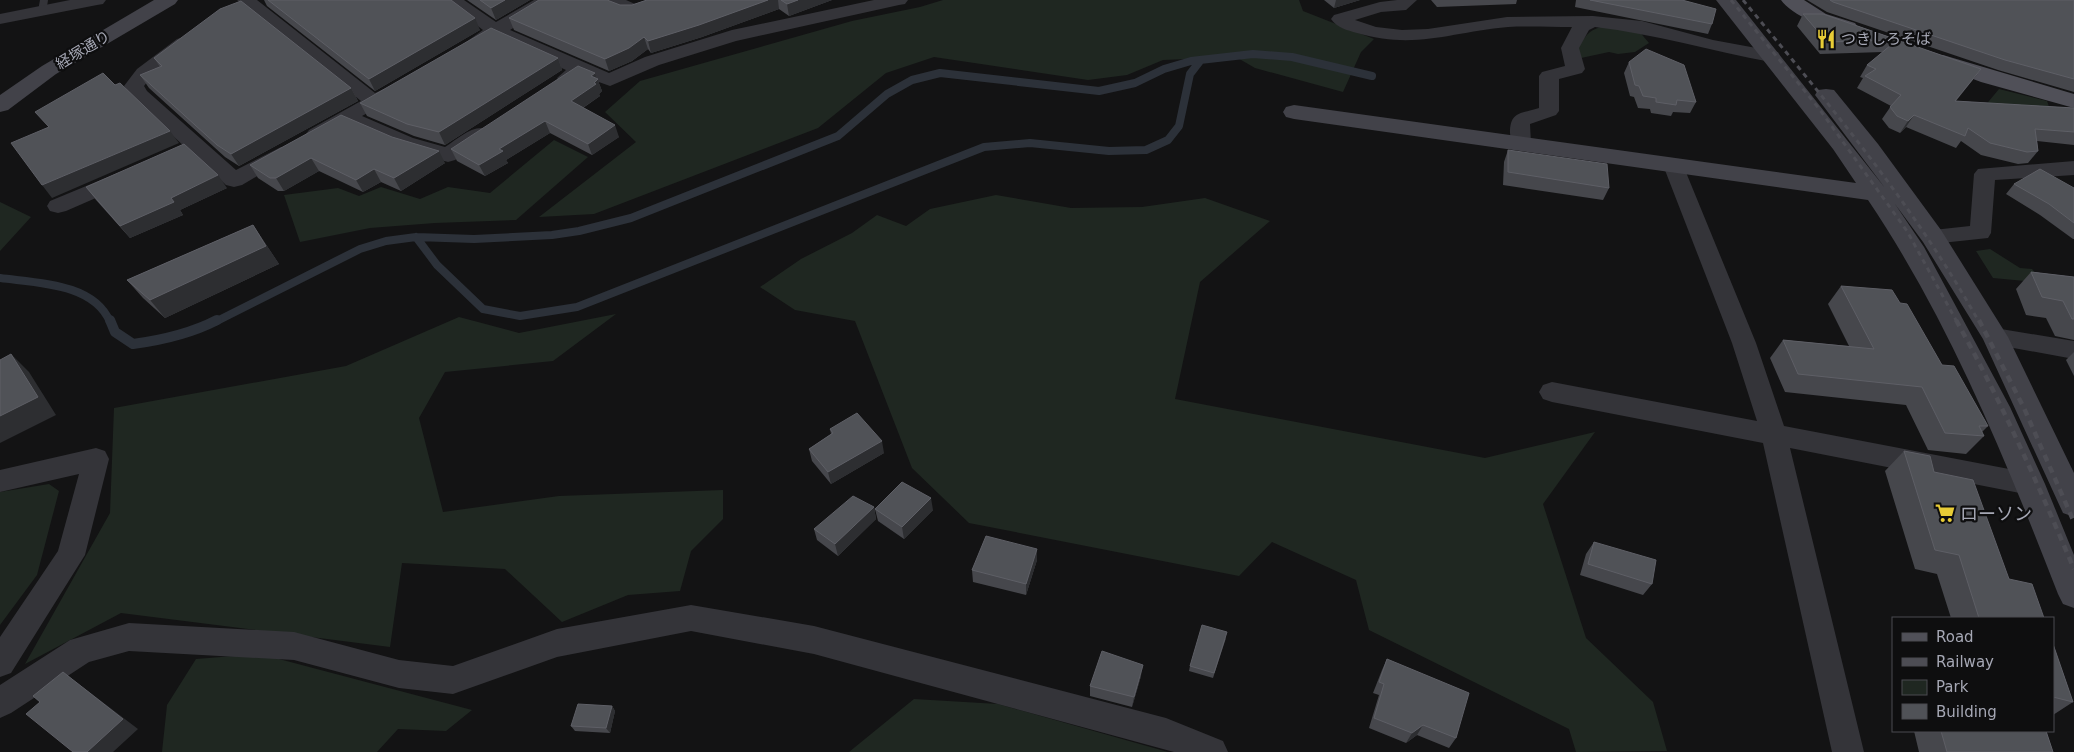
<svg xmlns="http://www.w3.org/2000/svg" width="2074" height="752" font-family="'DejaVu Sans','Noto Sans JP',sans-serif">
<rect width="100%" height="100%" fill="#131314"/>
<path fill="#1f2721" d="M943 0H1299L1303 11 1374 39 1361 52 1343 92 1255 68 1236 57 1163 60 1127 75 1088 80 934 57 886 73 818 128 594 214 539 217 636 142 605 112 640 81 852 21 920 7Z
M1607 26 1638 30 1649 43 1635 52 1618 54 1609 52 1581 58 1576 50C1586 36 1589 28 1607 26Z
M1999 89 2047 101 2052 115 1984 107Z
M554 140 588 157 516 220 435 223 370 228 300 242 284 195 338 188 359 196 381 187 420 199 448 187 490 193Z
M996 195 1071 208 1142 207 1205 198 1270 221 1200 282 1175 399 1485 458 1595 432 1543 504 1586 638 1653 702 1667 751 1576 752 1569 729 1369 630 1356 580 1272 542 1239 576 969 523 912 468 855 321 795 310 760 287 801 259 852 233 877 215 906 226 930 209Z
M0 202 31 217 0 251Z
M1990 249 2020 268 2032 269 2039 278 2025 281 1993 278 1976 251Z
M616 314 553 361 445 372 419 418 443 512 559 496 723 490V519L691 551 680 591 628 595 562 622 505 569 402 563 390 647 121 613 25 664 110 513 114 408 346 366 459 317 519 333Z
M49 484 59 491 37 575 0 625V492Z
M260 654 472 710 446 731 398 729 377 752H162L167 705 196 659Z
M914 699 998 704 1168 752H849Z"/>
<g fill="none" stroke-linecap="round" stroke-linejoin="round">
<path stroke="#2c3139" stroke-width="8" d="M416 237 437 265 483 309 520 316 577 307 984 147 1030 143 1109 151 1146 150 1168 140 1179 126 1190 74 1200 61
M0 278C37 283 94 283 110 322
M215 322 360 249 386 241 416 237 474 239 552 235 579 231 631 218 838 136 887 94 912 80 940 73 1099 91 1135 83 1164 69 1191 61 1253 54 1292 57 1372 76"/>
<path stroke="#2c3139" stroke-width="10" d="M110 320 115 332 133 344C163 340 190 334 217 320"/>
<path fill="#343439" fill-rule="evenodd" d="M40 0H48L46 13 38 11Z"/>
<path fill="#343439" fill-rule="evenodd" d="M70 0H106L103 4 97 5 0 24V14Z
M237 0H257L375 93 393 85 400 87 403 91 400 95 362 116 413 138 445 147C458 139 472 124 488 129L491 133 488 137 455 160 448 162 399 148 348 125C335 132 323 142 309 138L306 134 309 130 361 101Z
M443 0H464L496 22 534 0H556L553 4 510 30 609 73 645 57 732 30 874 0H908L905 4 899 5 736 41 659 65 610 86 582 76 574 82H560L557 78 566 70 497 38 475 51H461L459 47 483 30Z
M601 0H626L635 4 646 0H672L669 4 635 15 604 4Z
M1397 0H1417L1406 10 1381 12 1355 20 1376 27 1402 30 1428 29 1507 17 1593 16 1642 21 1713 40 1778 52 1780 56 1778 60 1771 62C1712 51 1655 34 1595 27L1589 30 1579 48 1585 69 1582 73 1559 79V111L1556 115 1530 124 1531 144 1528 149 1521 150 1514 149C1510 143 1511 139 1510 133 1510 111 1521 114 1539 108V76L1542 72 1565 66 1561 48 1572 27C1551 27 1529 26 1508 27 1451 32 1415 50 1357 33 1347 30 1337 28 1331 19L1334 15 1380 2Z
M184 37 191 39 193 43 151 77 144 86 147 91 236 170 281 147 288 148 291 153 288 158 242 185 234 187 226 185 133 99 124 86 137 69 177 39Z
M1673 158 1680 160 1683 165 1756 343 1784 426 2030 473 2040 476 2044 484 2040 492 2030 495 1790 448 1864 752H1832L1763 443 1552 402 1543 399 1539 392 1543 385 1552 382 1757 421 1732 343 1663 165 1666 160Z
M2074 161V175L1995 180 1991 233 1988 238 1932 244 1924 241 1921 236 1924 231 1970 226 1974 174 1978 169Z
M120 172 128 174 131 179 128 184 66 211 58 213 50 211 47 206 50 201Z
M1995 328 2074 341V359L1986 343 1983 337 1986 331Z
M96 448 105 451 109 459 85 555 11 673 0 677V637L58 551 79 474 0 492V470Z
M691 605 814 626 1166 718 1223 741 1228 752H1174L814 654 691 631 557 657 453 694 399 688 294 660 129 651 89 662 11 713 0 718V685L70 640 129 623 294 632 399 660 453 666 557 629Z"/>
<path fill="#424249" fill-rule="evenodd" d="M154 0H178L175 4 56 74 8 110 0 112V95L42 66Z
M1716 0H1736L1885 188 1815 95 1818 90 1826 89 1834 90 1878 144 1941 230 2008 337 2074 473V517L2063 513 1983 339 1923 242 1895 204 1924 247 2010 407 2045 484 2074 555V608L2063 604 2058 594C2005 458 1950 322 1868 200L1294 119 1286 117 1283 112 1286 107 1294 105 1856 183 1833 149Z"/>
<path fill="#505058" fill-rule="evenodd" d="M1781 0H1804L1826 14 1855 23 1858 27 1855 31C1837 36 1792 16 1781 0Z
M1943 55 2074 94V108L1981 82 1936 65 1933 61 1936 57Z"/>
<path stroke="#4d4d54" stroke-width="3" stroke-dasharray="5 4.5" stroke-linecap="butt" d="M1731 0 1820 110 1907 231 1957 322
M1743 0C1828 103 1914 205 1979 322"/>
<path stroke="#4d4d54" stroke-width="4.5" stroke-dasharray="7 5.5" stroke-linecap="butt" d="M1956 320C2001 401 2038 484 2074 569
M1979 320 2024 408 2074 522"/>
</g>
<path fill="#46474c" d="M264 0H451L480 30 375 91 267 6Z
M467 0H530L496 20Z
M647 0H832L789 16 779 9 702 37 651 53 648 49 632 61 609 71 514 30 509 18 620 5H632Z
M1324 0H1360L1334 8Z
M1431 0H1517L1516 4 1437 7Z
M1576 0H1682L1712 24 1708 34 1575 7Z
M1807 0H2074V92L1998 70 1827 12Z
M1803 14H1823L1981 69 1956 101 2074 108V145L2037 141 2038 151 2028 163 2018 164 1981 155 1961 141 1956 148 1906 127 1900 133 1889 128 1882 119 1891 106 1857 88 1863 78 1860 77 1867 65 1883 52 1820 54 1797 26Z
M154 58 351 88 358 101 239 166 225 157 149 88 140 75 160 67Z
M558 58 562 70 445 145 414 136 367 116 360 103Z
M1629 62 1696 102 1690 113 1673 112 1671 116 1651 113 1650 109 1638 108 1634 97 1630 96 1624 73Z
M595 73 602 91 599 94 600 96 583 108 619 137 592 155 550 133 506 160 508 163 485 176 457 161 451 149Z
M341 115 445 163 401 191 381 182 363 192 319 171 284 191H278L258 178 250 165Z
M1508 150 1609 188 1603 200 1503 185 1504 162Z
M2014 184 2074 188V239H2073L2040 215 2006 194Z
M86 187 227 188 180 210 183 215 130 238 96 200Z
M253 225 279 264 165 318 143 298 127 280Z
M2031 272 2074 277V340L2055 336 2046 318 2026 315 2016 289Z
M1841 286 1900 303 1942 365 1988 426 1982 432 1984 436 1966 454 1928 450 1906 405 1785 392 1770 358 1783 340 1849 346 1828 304Z
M2074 352V376L2066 360Z
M830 429 884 453 831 484 812 461 809 449 831 434Z
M1904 451 1934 472 2009 579 2044 618H1951L1937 574 1915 569 1885 471Z
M874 507 876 519 838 556 817 540 814 529Z
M875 509 933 510 904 539 878 521Z
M1594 542 1652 584 1643 595 1580 575 1586 554Z
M1037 560 1026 595 973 582 972 570Z
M1226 638 1213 678 1189 671 1190 666Z
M2053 644 2073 702 2053 715Z
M1387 659 1456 738 1449 748 1417 735 1406 743 1369 728 1379 695 1373 693 1382 670Z
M1141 676 1132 707 1090 696V686Z
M612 706 615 711 610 733 575 731 571 726Z
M1914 731H2046L2053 752H1919Z"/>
<path fill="#2d2e31" d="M505 0H530L496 20 491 8Z
M768 0H778L779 9 702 37 651 53 648 41Z
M798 0H832L789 16 787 4Z
M1336 0H1360L1334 8Z
M475 18 480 30 375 91 369 79Z
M644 37 648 49 632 61 609 71 605 59Z
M558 58 562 70 445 145 439 132Z
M1981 69 1972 81 1946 113 1955 101Z
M595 73 602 91 599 94 600 96 575 113 571 101 591 76Z
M351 88 358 101 239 166 231 154Z
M1914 115 1906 127 1900 133 1908 121Z
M545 121 550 133 506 160 508 163 485 176 479 165 499 149Z
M615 125 619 137 592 155 588 144Z
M170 131 179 143 52 198 42 185Z
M439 151 445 163 401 191 394 178Z
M311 158 319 171 284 191 276 178Z
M374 169 381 182 363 192 356 180Z
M218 175 227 188 180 210 183 215 130 238 120 226 171 198Z
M253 225 279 264 165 318 150 300Z
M11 354 29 372 56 415 0 443V416Z
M882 441 884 453 831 484 828 472Z
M931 498 933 510 904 539 902 527Z
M874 507 876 519 838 556 835 544Z
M1037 549V560L1026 595V584Z
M1143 665 1141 676 1132 707 1134 697Z
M63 672 138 729 113 752H87Z
M612 706 615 711 610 733 606 728Z
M1423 725 1417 735 1406 743 1412 733Z"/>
<path fill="#505257" stroke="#5e5f66" d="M268 0H451L475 18 369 79Z
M480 0H505L491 8Z
M539 0H607L620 5H632L647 0H768L699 25 648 41 644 37 629 48 605 59 509 18Z
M781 0H798L787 4Z
M1590 0H1682L1716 9 1712 24Z
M1830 0H2074V79L2005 60 1833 2Z
M241 1 351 88 231 154 217 145 140 75 162 66 154 58 220 9Z
M1803 14H1823L1981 69 1955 101 2074 108V132L2035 129 2038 151 2027 152 1990 143 1968 128 1965 136 1914 115 1908 121 1897 116 1890 107 1901 95 1865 76 1876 69 1867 65 1897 40 1827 42Z
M491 28 558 58 439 132 407 124 360 103Z
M1646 49 1684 65 1696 102 1677 100 1676 105 1656 102V98L1643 96 1639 86 1635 85 1629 62Z
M578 66 595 73 591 76 598 79 594 83 596 84 571 101 615 125 588 144 545 121 499 149 503 151 479 165 451 149Z
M103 73 115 85 120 83 170 131 42 185 11 143 49 127 35 112Z
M341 115 392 137 439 151 394 178 374 169 356 180 311 158 276 178H270L250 165Z
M184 144 218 175 171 198 174 202 120 226 86 187Z
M1508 150 1607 164 1609 188 1508 172Z
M2040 169 2074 188V223L2049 204 2014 184Z
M253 225 266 246 150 300 127 280Z
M2031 272 2074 277V319H2072L2063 301 2042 297Z
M1841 286 1892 290 1900 303 1907 304 1942 365 1954 366 1988 426H1979L1984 436 1945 433 1922 387 1798 374 1783 340 1874 349Z
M11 354 38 397 0 416V360Z
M857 413 882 441 828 472 809 449 833 433 830 429Z
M1904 451 1930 456 1934 472 1973 480 2009 579 2032 584 2044 618H1979L1959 555 1935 550Z
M902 482 931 498 902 527 875 509Z
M853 496 874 507 835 544 814 529Z
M986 536 1037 549 1026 584 972 570Z
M1594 542 1656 560 1652 584 1588 564Z
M1202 625 1227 632 1214 673 1190 666Z
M2053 644 2073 702 2053 697Z
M1102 651 1143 665 1134 697 1090 686Z
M1387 659 1469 693 1456 738 1423 725 1412 733 1374 718 1384 684 1379 682Z
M63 672 123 719 87 752H73L26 714 40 702 33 696Z
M578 704 612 706 606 728 571 726Z
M1941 731H2046L2053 752H1947Z"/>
<defs>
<symbol id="restaurant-bare" viewBox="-9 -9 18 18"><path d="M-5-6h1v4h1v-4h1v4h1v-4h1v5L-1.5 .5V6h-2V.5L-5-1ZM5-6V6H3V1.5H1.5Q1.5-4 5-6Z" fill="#e8cc36" stroke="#0e0e0f" stroke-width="2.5" paint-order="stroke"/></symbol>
<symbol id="supermarket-bare" viewBox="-9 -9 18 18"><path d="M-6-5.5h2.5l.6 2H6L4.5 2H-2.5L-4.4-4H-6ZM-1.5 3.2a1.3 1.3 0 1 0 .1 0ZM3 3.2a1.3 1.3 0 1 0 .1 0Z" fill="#e8cc36" stroke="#0e0e0f" stroke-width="2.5" paint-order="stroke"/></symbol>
</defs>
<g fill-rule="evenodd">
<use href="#restaurant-bare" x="1812" y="25" width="28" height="28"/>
<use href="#supermarket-bare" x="1931" y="499" width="28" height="28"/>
</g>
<g text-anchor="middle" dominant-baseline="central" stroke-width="4.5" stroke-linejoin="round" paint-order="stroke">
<g font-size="15" fill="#a5a7b4" stroke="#0e0e0f" text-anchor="start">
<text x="1841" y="39">つきしろそば</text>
</g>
<g font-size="15" fill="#a5a7b4" stroke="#0e0e0f">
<text transform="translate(83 50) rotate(-31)">経塚通り</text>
</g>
<g font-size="18" fill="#a5a7b4" stroke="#0e0e0f" text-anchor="start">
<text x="1960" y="513">ローソン</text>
</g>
</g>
<rect x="1892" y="617" width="162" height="115" fill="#0e0e0f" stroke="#4a4b51"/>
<rect x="1902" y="633" width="25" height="8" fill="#505058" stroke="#4a4b51"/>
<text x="1936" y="642" font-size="15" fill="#a5a7b4">Road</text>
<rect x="1902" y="658" width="25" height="8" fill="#4d4d54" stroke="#4a4b51"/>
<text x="1936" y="667" font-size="15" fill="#a5a7b4">Railway</text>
<rect x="1902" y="680" width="25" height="15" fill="#1f2721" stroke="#4a4b51"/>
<text x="1936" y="692" font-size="15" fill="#a5a7b4">Park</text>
<rect x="1902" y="704" width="25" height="15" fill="#505257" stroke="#4a4b51"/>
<text x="1936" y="717" font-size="15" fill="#a5a7b4">Building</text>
</svg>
